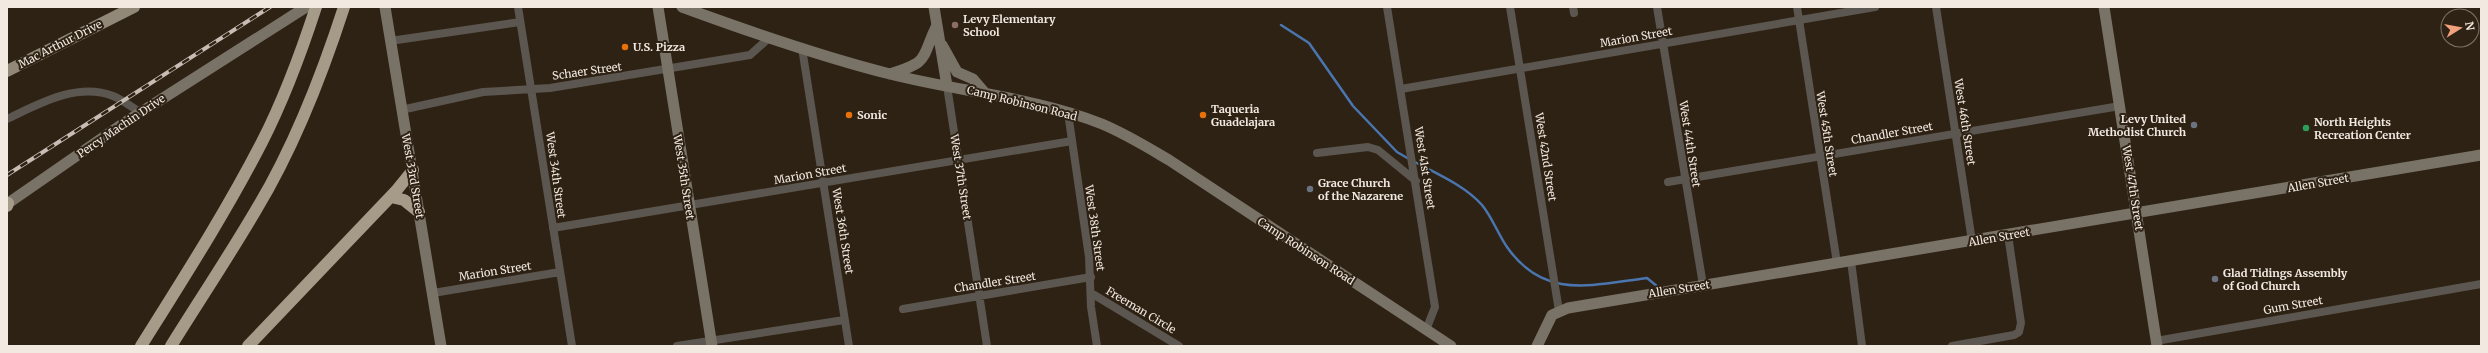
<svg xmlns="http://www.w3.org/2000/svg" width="2488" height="353" font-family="Merriweather,serif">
<rect width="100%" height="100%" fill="#2e2214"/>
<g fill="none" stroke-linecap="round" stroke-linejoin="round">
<path stroke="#4a75ae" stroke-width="2.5" d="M1281 25 1309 43 1353 106 1397 152 1409 159
M1413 161C1437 174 1464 185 1482 205 1492 217 1498 234 1507 247 1544 300 1591 285 1647 278L1658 287"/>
<path stroke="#5b564f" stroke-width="8" d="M518 7 572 346
M1387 7 1435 307 1426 330
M1510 7 1559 311
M1573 7 1574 13
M1657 7 1703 285
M1797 7 1837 263
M1936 7 1972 241
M390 41 520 22
M802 48 849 346
M947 86 987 346
M1401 89 1875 7
M401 110 483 92 550 88 750 55 769 38
M1068 113 1089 257 1091 307 1097 346
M7 119C39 104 77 82 113 96 123 100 131 107 140 112
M1317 153 1368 147 1378 150 1416 181
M1668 182 2120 106
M553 228 1072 141
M1851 261 1862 346
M433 293 560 272
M1091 293 1179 346
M903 309 1091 277
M2156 341 2481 284
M677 346 844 320
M1952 346 2014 335 2019 332 2021 323 2008 235"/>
<path stroke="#797266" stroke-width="11" d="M385 7 441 346
M658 7 712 346
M682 7C750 32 819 56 890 74 960 92 1034 97 1102 124 1126 134 1147 147 1169 160L1451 346
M934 7 947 86
M2104 7 2157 346
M942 45 957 72 973 79 985 93
M890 74C931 61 920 60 937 25
M7 204 121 125 306 7
M1537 346 1552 315 1568 308 2481 155"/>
<path stroke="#918878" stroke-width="12" d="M7 71 134 7"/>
<path stroke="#a69b89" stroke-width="12" d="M391 197 404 200 419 212
M7 206 8 203
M141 346C183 279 226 212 262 142 284 99 301 53 316 7
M171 346C199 301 229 256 256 210 293 149 322 75 344 7
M248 346 396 191 413 170"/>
<defs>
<path id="rail" d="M7 175 270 7"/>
</defs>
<use href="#rail" stroke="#c7bdb4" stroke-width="4"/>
<use href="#rail" stroke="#2e2214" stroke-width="2.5" stroke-dasharray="8" stroke-linecap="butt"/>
</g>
<circle fill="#8d6e63" stroke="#2e2214" stroke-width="1.5" cx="955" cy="25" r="4"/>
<g fill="#e8710a" stroke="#2e2214" stroke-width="1.5">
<circle cx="625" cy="47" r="4"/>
<circle cx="849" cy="115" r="4"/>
<circle cx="1203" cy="115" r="4"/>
</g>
<g fill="#6b7280" stroke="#2e2214" stroke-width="1.5">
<circle cx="2194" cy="125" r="4"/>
<circle cx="1310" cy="189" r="4"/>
<circle cx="2215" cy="279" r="4"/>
</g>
<circle fill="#2e9e5b" stroke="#2e2214" stroke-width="1.5" cx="2306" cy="128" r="4"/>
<g text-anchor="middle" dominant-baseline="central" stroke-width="4" stroke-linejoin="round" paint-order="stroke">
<g font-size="11" font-weight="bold" fill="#f2e9e1" stroke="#2e2214" text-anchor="start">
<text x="963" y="19">Levy Elementary<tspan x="963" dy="13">School</tspan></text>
<text x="633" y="47">U.S. Pizza</text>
<text x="1211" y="109">Taqueria<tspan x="1211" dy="13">Guadelajara</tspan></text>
<text x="857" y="115">Sonic</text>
<text x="2186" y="119" text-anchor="end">Levy United<tspan x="2186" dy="13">Methodist Church</tspan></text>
<text x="2314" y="122">North Heights<tspan x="2314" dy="13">Recreation Center</tspan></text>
<text x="1318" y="183">Grace Church<tspan x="1318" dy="13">of the Nazarene</tspan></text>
<text x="2223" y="273">Glad Tidings Assembly<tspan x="2223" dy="13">of God Church</tspan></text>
</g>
<g font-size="11" fill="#f2e9e1" stroke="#2e2214">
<text transform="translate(1636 37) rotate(-10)">Marion Street</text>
<text transform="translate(60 44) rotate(-27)">Mac Arthur Drive</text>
<text transform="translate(587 71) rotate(-8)">Schaer Street</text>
<text transform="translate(1022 103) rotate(14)">Camp Robinson Road</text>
<text transform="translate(1965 122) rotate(81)">West 46th Street</text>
<text transform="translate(121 126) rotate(-34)">Percy Machin Drive</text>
<text transform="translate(1892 133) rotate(-10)">Chandler Street</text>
<text transform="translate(1827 134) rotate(81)">West 45th Street</text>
<text transform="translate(1690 144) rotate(81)">West 44th Street</text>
<text transform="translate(1546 157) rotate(81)">West 42nd Street</text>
<text transform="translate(1425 168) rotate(81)">West 41st Street</text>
<text transform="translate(810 174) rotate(-10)">Marion Street</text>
<text transform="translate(556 175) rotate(82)">West 34th Street</text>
<text transform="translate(413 176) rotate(80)">West 33rd Street</text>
<text transform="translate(684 177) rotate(81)">West 35th Street</text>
<text transform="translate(961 177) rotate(81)">West 37th Street</text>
<text transform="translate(2318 183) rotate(-10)">Allen Street</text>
<text transform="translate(2133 188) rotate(81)">West 47th Street</text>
<text transform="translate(1095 228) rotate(82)">West 38th Street</text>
<text transform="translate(843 231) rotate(81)">West 36th Street</text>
<text transform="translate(1999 237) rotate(-10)">Allen Street</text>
<text transform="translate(1306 251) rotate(33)">Camp Robinson Road</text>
<text transform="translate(495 271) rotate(-9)">Marion Street</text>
<text transform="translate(995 282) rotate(-9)">Chandler Street</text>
<text transform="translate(1679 289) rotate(-9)">Allen Street</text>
<text transform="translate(2293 305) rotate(-10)">Gum Street</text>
<text transform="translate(1141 310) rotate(31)">Freeman Circle</text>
</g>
</g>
<rect width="2488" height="353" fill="none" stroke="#f2e9e1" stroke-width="16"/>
<g transform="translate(2460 28) rotate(79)"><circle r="19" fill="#2e2214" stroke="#7c7266"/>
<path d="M0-3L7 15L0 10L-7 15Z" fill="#f1a17d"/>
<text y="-6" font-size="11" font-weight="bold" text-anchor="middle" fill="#f2e9e1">N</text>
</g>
</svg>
